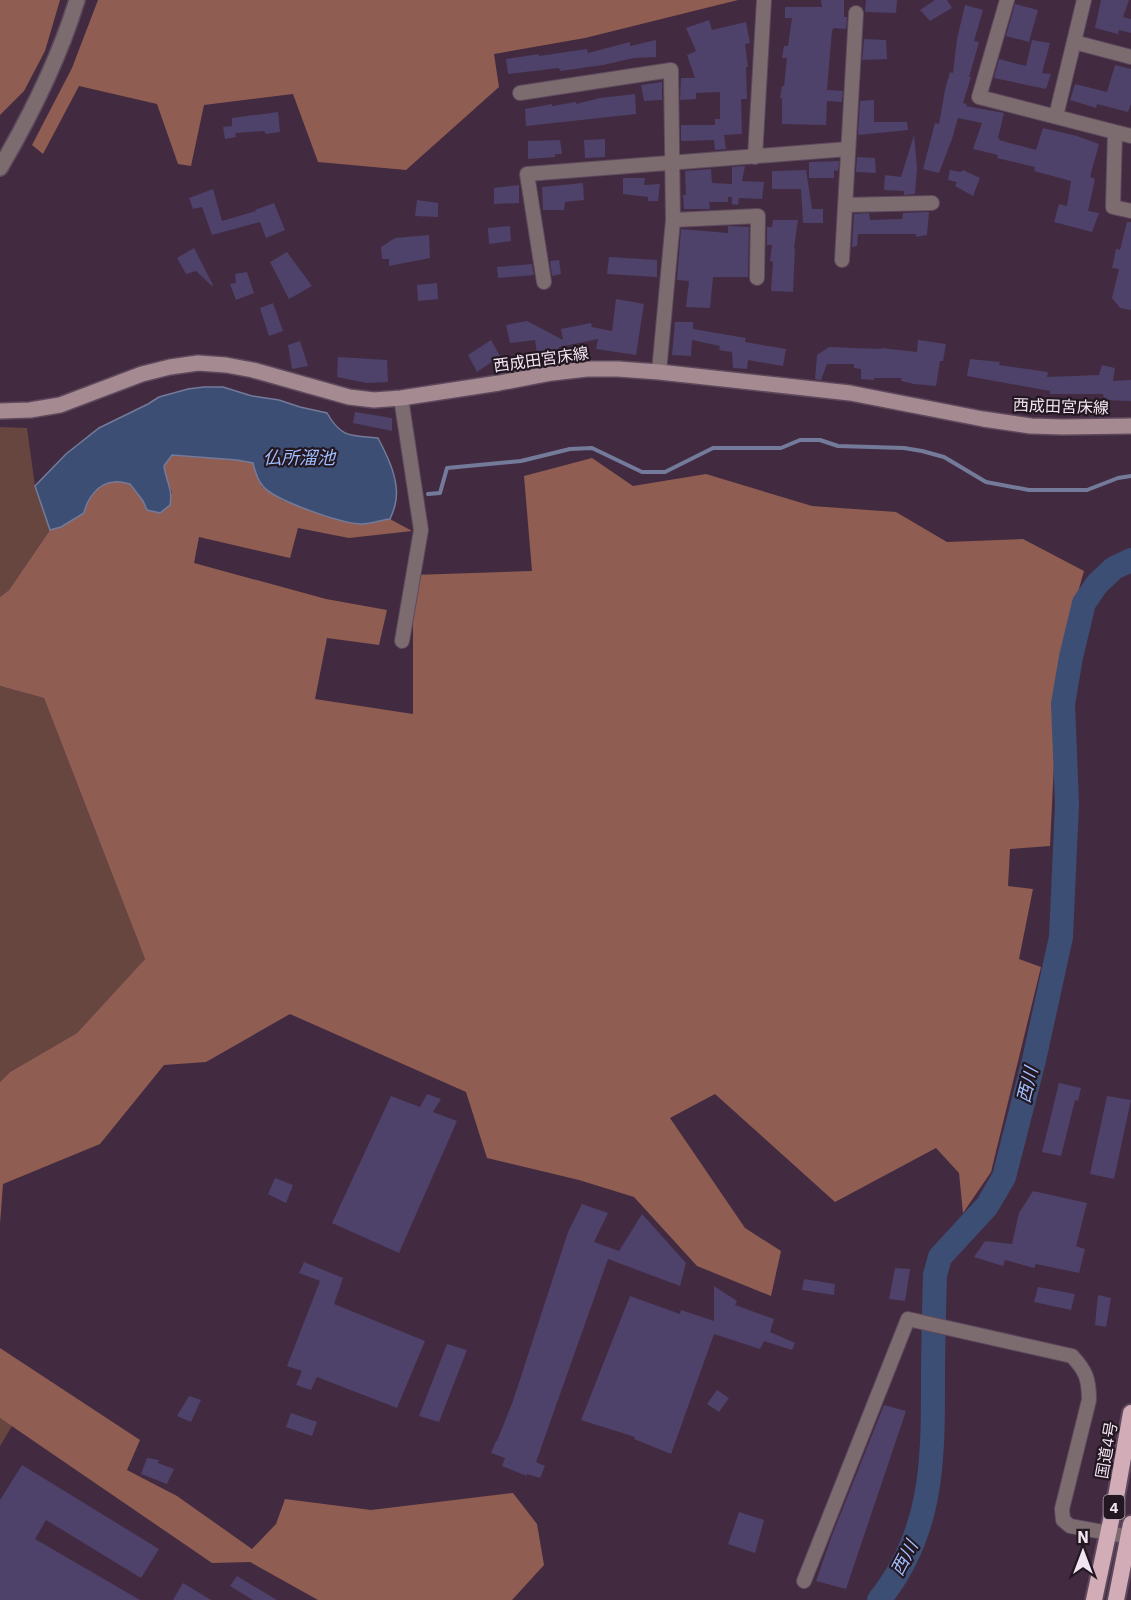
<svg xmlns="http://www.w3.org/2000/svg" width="1131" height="1600" font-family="'IBM Plex Sans','Noto Sans JP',sans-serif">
<rect width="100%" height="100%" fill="#422b40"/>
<path fill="#67463f" d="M0 427 27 428 35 486 50 530 9 590 0 597Z
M0 686 44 698 145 959 77 1033 10 1072 0 1082Z
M0 1418 12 1426 0 1446Z"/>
<path fill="#8f5d52" d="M0 0H60L45 51 24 91 0 115Z
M98 0H738L585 38 494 54 499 87 406 170 318 162 293 94 204 105 191 166 178 164 157 104 79 86 43 154 32 145 72 68Z
M171 455 237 460 254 463 256 474 262 487 282 500 323 515 361 524 390 519 412 531 349 538 298 528 290 558 199 537 194 563 326 599 387 610 379 645 327 638 315 699 413 714V575L532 571 524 476 592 458 633 486 706 474 812 506 896 512 947 542 1023 539 1084 571 1059 659 1050 846 1010 849 1008 886 1033 889 1019 959 1041 967 991 1172 963 1213 959 1173 936 1148 835 1202 715 1094 670 1118 745 1228 781 1251 771 1296 697 1266 634 1197 579 1180 487 1158 466 1092 290 1014 206 1062 164 1065 100 1144 3 1184 0 1224V1082L10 1072 77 1033 145 959 44 698 0 686V597L9 590 50 530 61 527 83 513C87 500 98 483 114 482 119 481 125 483 129 484L143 501 147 510 172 493 166 477 164 466Z
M0 1348 140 1440 127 1470 177 1496 252 1549 276 1524 285 1499 371 1510 513 1493 537 1524 544 1565 512 1600H318L250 1562 212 1563 0 1418Z"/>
<path fill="#3d4e75" stroke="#747b9a" stroke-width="1.5" d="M204 387H223L252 396 279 400 300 407 327 413C342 439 351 435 378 438 388 457 401 483 395 505 394 510 392 514 390 519 381 520 371 524 362 524 343 524 272 500 262 485 257 479 255 471 253 463L237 460 172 455 164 466C166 482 173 488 170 505L160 513 147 510 143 501 130 484C125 483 119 481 114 482 98 483 87 499 84 513L61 527 50 530 35 486 66 454 99 428 148 404 159 397 188 389Z"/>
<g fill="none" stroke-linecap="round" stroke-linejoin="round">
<path stroke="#747b9a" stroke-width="4" d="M428 494 440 493 447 468 521 461 570 449 592 448 642 472H665L713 448H781L800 440H820L838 446 904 448 922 451 944 457 986 482 1029 490H1087L1118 478 1131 476"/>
<path stroke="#3d4e75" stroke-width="24" d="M879 1600C933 1533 933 1462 933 1381 933 1346 934 1310 935 1275L940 1257 987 1206 1004 1177 1034 1060 1061 937 1067 804 1063 704 1071 657 1084 603 1097 584 1114 568 1131 560"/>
</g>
<path fill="#4e416a" d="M821 0H844V17H847L846 29 833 28V30H832L827 90 843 91 842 102 827 101 826 125 782 124V98H780L782 86H784L787 58H782L784 46H788L792 18H785V7H822Z
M866 0H897L896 13 865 12Z
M935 0H947L952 8 930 21 920 10Z
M1101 0H1129L1123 17 1131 19V33L1119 30 1118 34 1095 28Z
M1015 4 1038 10 1029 42 1006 36Z
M965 5 983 10 974 41 979 42 969 77H971L963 103 967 104 966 106 1004 113 998 138 1000 139 999 140 1036 150 1043 128 1077 136 1099 144 1090 177 1095 179 1088 211 1099 213 1092 232 1054 222 1059 204 1067 206 1071 181 1034 171 1035 167 997 158 998 155 973 149 982 123 958 118 952 139 939 173 923 169 935 123 939 124 945 90 950 72 953 73 957 39Z
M709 20 712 30 746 22 750 43 745 44 748 67H746L747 99H741L742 134 724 135 726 149 715 150 714 140 681 141V125H715V119H720V92L696 93V99L680 100 681 78H695L687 55 696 51 686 28Z
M864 39 886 40 887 59 862 60Z
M656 40V57L634 58 603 65 560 71 559 68 508 74 506 59 539 54V56L587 49 588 53 630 42V46Z
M1032 40 1050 43 1042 73 1051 74 1046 89 994 78 999 59 1026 66Z
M1115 65 1131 69V104L1128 112 1097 104 1096 108 1070 100 1075 84 1107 92Z
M662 82V100L644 101 641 85Z
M635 94 636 114 526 126 525 109 552 104V106L576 102V104L600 98Z
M874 100V122H907L908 130 858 135 860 101Z
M278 112 280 132 266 134 264 131 235 133 236 137 225 139 223 127 232 126V118Z
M914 135 917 168 915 194 904 195V191L884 190 885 175 901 177Z
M605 139V157L585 158 584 140Z
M560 140 562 154H555V157L528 159V141Z
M857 157 875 158 876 173 856 172Z
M839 161 838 171 834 170V178H809V162Z
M745 166 742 181 764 182 762 199 739 198 738 205 732 204V197H728V202H709L710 209H684L683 195H686L685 171 711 169 712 183 732 184V167Z
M806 170 812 209H823V223H803L801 189H772V171Z
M950 170 961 172 963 170 980 178 973 196 955 186 957 182 948 180Z
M623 178H645L644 185 660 184 658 201H648V197L623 194Z
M583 183 584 200 565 202 564 210H543L542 187Z
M519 185V203L494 204V188Z
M213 189 222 221 256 211 255 210 274 203 285 230 266 238 260 222 212 235 202 207 193 209 189 198Z
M417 200 438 203V217L415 216Z
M929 212 927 235 916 237V234H858L857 246 852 247 854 214 869 213 870 220 902 219 903 213Z
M773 220H798L794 248H795L793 292 771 291 773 262 770 261 772 245H767V227H772Z
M1127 222H1131V310L1120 308 1112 298 1119 269 1112 268 1116 249 1120 250Z
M510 226 511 241 489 244 488 228Z
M728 226 749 227 748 277H713L710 308 686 307 689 281 677 280 681 229 728 233Z
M429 235 430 258 389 266V259H382L381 247 395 238Z
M194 248 213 285 212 286 196 271 186 274 177 258Z
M287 252 312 286 289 299 270 262Z
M609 257 657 260V277L607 274Z
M559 260 561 274 552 276 550 261Z
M532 264 534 275 498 278 497 267Z
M247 272 254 293 236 300 230 284 236 283 235 274Z
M437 283 438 299 418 301 417 285Z
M616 299 644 304 636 355 596 349 598 339 559 347V357L538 359 535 340 510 343 506 325 527 321 563 340 561 329 591 323 592 327 612 331Z
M273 303 283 331 269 336 260 308Z
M675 322H693V329L746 338 745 342 786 349 783 366 748 360 747 369 733 368 732 352 719 350 720 346 692 340 691 356 672 355Z
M491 340 500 356 477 372 468 355Z
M918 340 946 344 943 361H940L936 386 914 384 901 381 902 378H874V380L861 379V369L854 368V364H827L821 380 815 379 817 355 829 347 881 349V348L917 352Z
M300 341 308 366 292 369 288 345Z
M338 357 387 360 388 382 367 383 337 377Z
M970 359 1000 362 999 365 1048 372 1047 377 1099 375 1102 365 1115 368 1113 381 1131 380V401L1104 400 1103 394H1050V391L967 376Z
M355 412 392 418V431L353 423Z
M1059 1083 1081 1088 1078 1101 1075 1100 1061 1156 1042 1152Z
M427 1094 441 1099 433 1112 457 1121 399 1253 332 1223 391 1096 420 1107Z
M1107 1096 1131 1100 1114 1179 1090 1174Z
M275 1178 293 1185 286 1203 268 1194Z
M1033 1191 1087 1203 1076 1246 1085 1249 1079 1273 1036 1264 1034 1268 1005 1260 1003 1266 974 1257 985 1241 1012 1244 1019 1213Z
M582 1204 608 1213 594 1242 619 1251 642 1214 686 1263 680 1286 608 1259 536 1462 545 1466 540 1478 527 1474V1476L502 1466 505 1458 491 1453 496 1441H497L513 1401 568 1232Z
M304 1262 343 1278 334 1304 425 1341 397 1408 317 1377 311 1390 296 1385 302 1371 287 1366 320 1281 299 1273Z
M895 1268 910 1269 905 1301 889 1299Z
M804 1279 835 1284 834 1295 802 1290Z
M714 1286 737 1301 735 1305 774 1319 770 1332 795 1343 792 1350 764 1341 760 1349 714 1334 671 1454 634 1439 635 1437 581 1420 630 1296 680 1314 681 1310 714 1321Z
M1038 1287 1075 1294 1071 1310 1034 1302Z
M1098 1295 1111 1298 1106 1327 1095 1325Z
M447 1344 467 1350 439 1422 419 1416Z
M717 1390 729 1398 719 1412 707 1404Z
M189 1396 201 1400 191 1422 177 1416Z
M884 1405 906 1411 846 1589 816 1581 831 1538Z
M291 1413 317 1422 312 1436 286 1427Z
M147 1458 159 1460 158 1463 174 1469 167 1484 141 1474Z
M22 1465 159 1549 141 1578 46 1520 35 1539 140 1600H0V1500Z
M739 1512 764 1520 755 1553 728 1544Z
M237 1576 277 1600H253L230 1586Z
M183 1583 211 1600H173Z"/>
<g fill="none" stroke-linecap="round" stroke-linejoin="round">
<defs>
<path id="minor" d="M1007 0 979 97 1115 132
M1074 42 1131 57
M520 93 671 70 673 220 659 372
M1056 116 1084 0
M1131 136 1115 132 1113 207 1131 211
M755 157 764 0
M845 205 932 203
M673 220 758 216 757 278
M842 260 856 13
M544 282 527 174 848 149
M401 398 421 530 402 641
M804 1581 908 1319 1072 1356C1086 1371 1089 1379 1089 1400L1062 1509 1063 1520 1070 1526 1131 1537"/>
<path id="tertiary" d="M0 168C31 115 59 59 77 0"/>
<path id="secondary" d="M0 411 30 410 60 405 142 374 170 367 198 363 226 365 253 370 349 397 374 400 401 398 499 383 552 373 587 369H618L659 372 850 393 983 419 1031 426 1062 427 1131 426"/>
<path id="trunk" d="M1094 1600 1116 1497 1131 1413
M1116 1600 1131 1524"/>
</defs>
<use href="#minor" stroke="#5e495c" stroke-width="16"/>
<use href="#tertiary" stroke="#5e495c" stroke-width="18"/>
<use href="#secondary" stroke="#5e495c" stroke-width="18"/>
<use href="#trunk" stroke="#5e495c" stroke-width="20"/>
<use href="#minor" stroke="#7c6c70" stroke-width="14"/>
<use href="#tertiary" stroke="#7c6c70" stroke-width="15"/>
<use href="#secondary" stroke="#a58a91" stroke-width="15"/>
<use href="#trunk" stroke="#d2acb6" stroke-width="16"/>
</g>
<g text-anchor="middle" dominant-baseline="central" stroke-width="4.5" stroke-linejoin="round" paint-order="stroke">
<rect fill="#231822" stroke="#b5a7b3" stroke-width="1.5" x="1103.5" y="1495" width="21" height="24" rx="4.5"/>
<g font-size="15" font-weight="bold" fill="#f3e4f1">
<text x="1114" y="1507">4</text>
</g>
<g font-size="16" fill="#f3e4f1" stroke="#231822">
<text transform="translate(541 359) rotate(-8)">西成田宮床線</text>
<text transform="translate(1061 406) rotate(2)">西成田宮床線</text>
<text transform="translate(1106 1450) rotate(-80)">国道4号</text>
</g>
<g font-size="18" font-style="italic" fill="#a1beff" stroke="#231822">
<text x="299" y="457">仏所溜池</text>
<text transform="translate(1027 1085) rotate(-76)">西川</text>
<text transform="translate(904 1558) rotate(-62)">西川</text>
</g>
</g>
<g transform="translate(1083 1552)" stroke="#231822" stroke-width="4.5" paint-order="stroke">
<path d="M0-4.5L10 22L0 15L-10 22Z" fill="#f3e4f1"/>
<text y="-9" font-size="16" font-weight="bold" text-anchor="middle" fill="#f3e4f1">N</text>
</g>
</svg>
